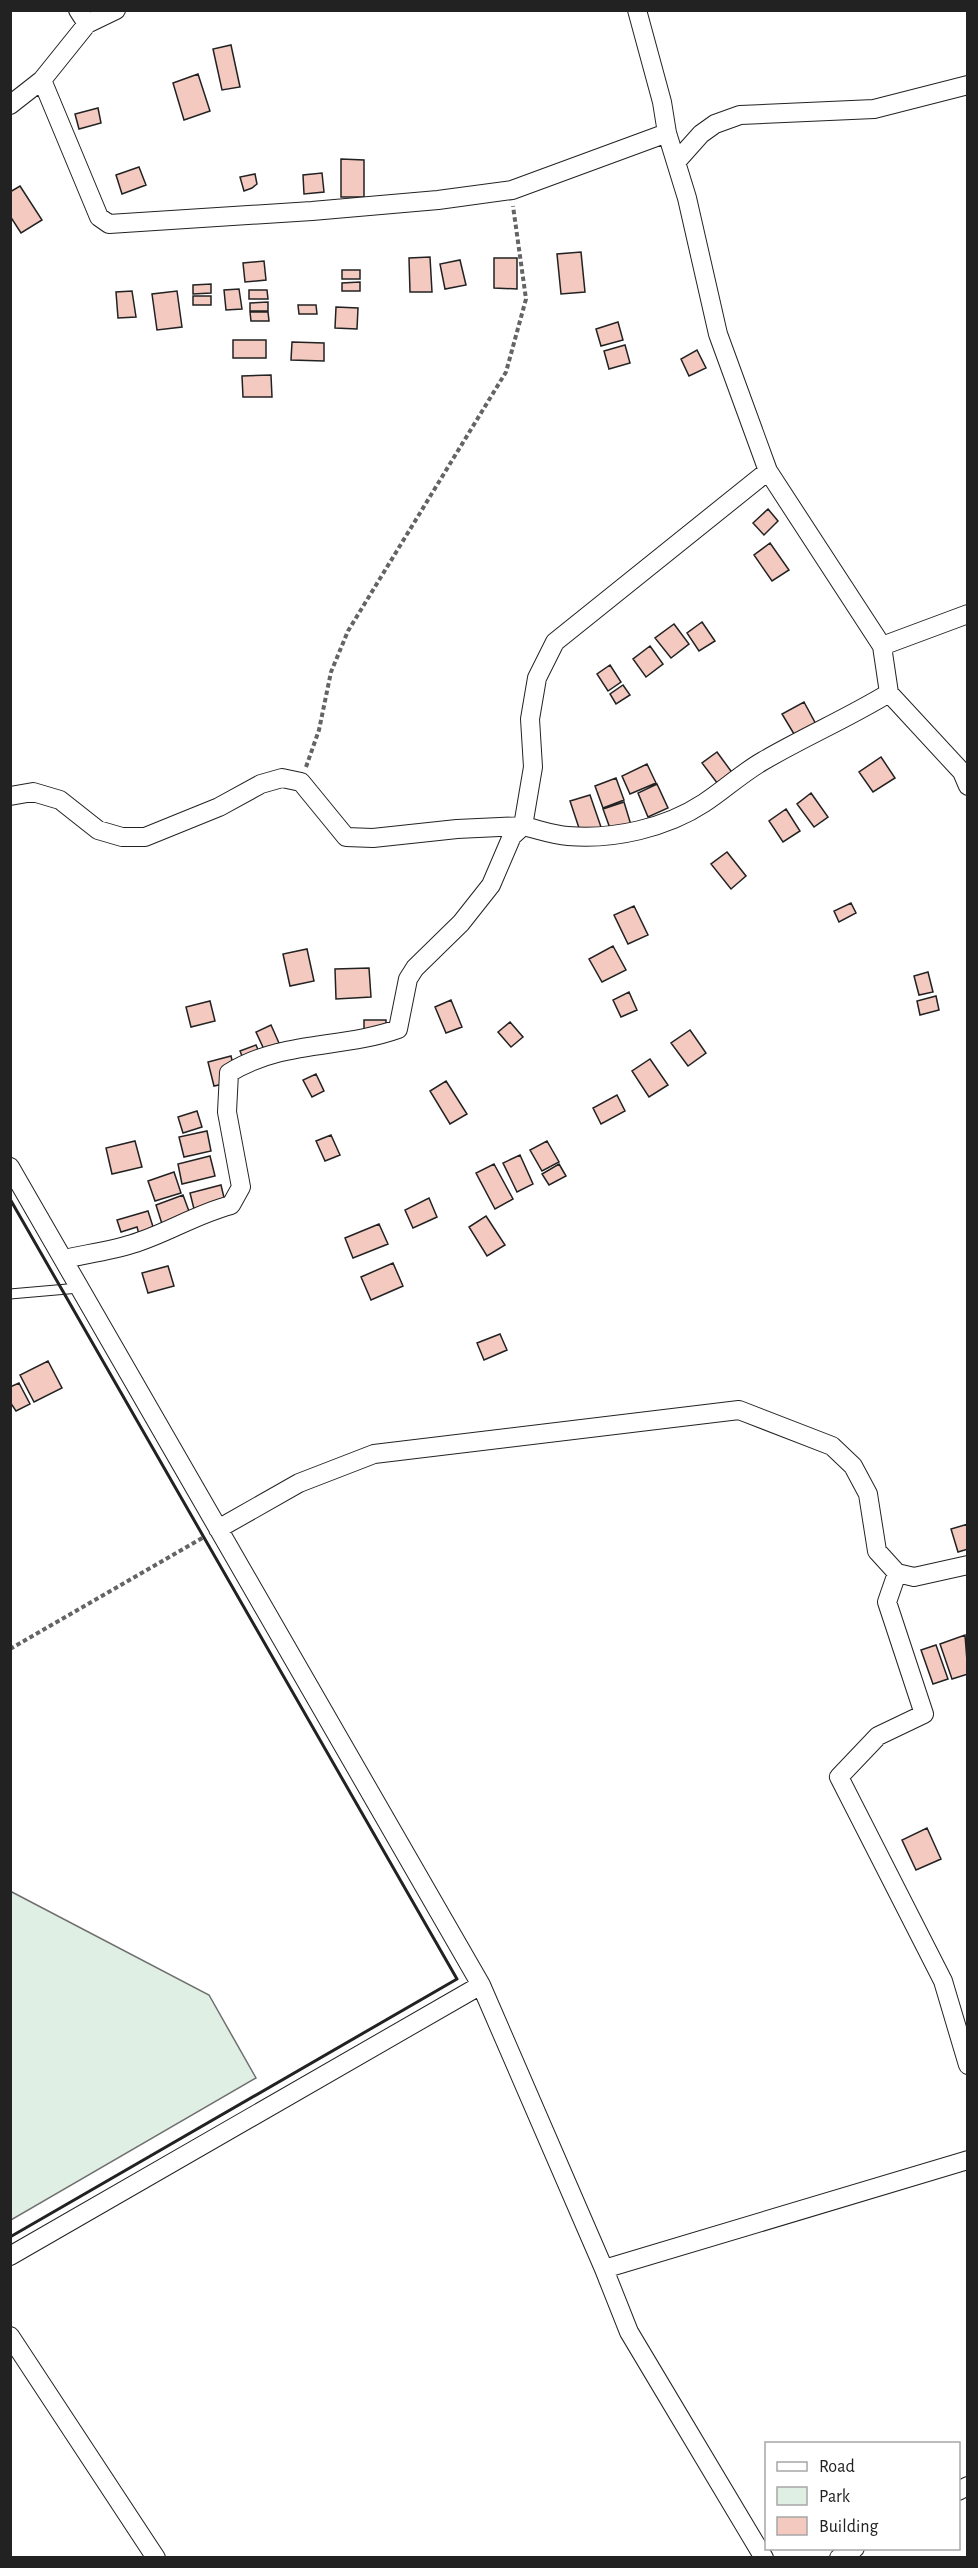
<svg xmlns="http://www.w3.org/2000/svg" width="978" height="2568" font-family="'Alegreya Sans',sans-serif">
<rect width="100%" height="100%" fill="#fff"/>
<path fill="#e0efe3" stroke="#6f6f6f" stroke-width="1.5" d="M10 1891 209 1995 256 2078 11 2220Z"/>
<path fill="#f3c9c0" stroke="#222" stroke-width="1.5" d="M231 45 240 87 222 90 213 49Z
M198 74 210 111 184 120 173 83Z
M98 108 101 123 79 129 75 114Z
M341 159 364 160V197H341Z
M139 167 146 185 122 194 116 175Z
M322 173 324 192 304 194 303 175Z
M255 174 257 184 252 188 244 191 240 177Z
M20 186 42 220 21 233 10 216V192Z
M581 252 585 292 561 294 557 254Z
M430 257 432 292H410L409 258Z
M494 258H517V289L494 288Z
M460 260 466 285 445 289 440 264Z
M264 261 266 280 245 282 243 263Z
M342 270H360V279H342Z
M360 282V291H342V283Z
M211 284V293L193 294V285Z
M239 289 242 309 226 310 224 290Z
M249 290H267L268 299H249Z
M132 291 136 317 118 318 116 292Z
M177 291 182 327 157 330 152 294Z
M193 296H211V305H193Z
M268 302V311H250V303Z
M298 305H316L317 314H299Z
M336 307 358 308 357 329 335 328Z
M250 312H268L269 321H251Z
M618 322 623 340 601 346 596 329Z
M233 340H266V358H233Z
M292 342 324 343V361L291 360Z
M625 345 630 363 609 369 604 351Z
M697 350 706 368 689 376 681 359Z
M271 375 272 397H243L242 376Z
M768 509 778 521 764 535 753 523Z
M770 543 789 570 772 581 754 555Z
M702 622 715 641 699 651 687 633Z
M674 624 689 644 671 658 655 638Z
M650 646 663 664 646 677 633 659Z
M610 665 621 682 608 691 597 674Z
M623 685 630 695 616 704 610 694Z
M804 702 818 728 797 739 782 714Z
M717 752 739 782 724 792 702 763Z
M881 757 895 778 873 792 859 772Z
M647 764 656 783 630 794 622 776Z
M616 778 624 800 603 808 595 786Z
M657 784 668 808 648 817 638 793Z
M811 793 828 817 814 827 797 804Z
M590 795 601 827 581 834 570 801Z
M624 802 631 825 611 831 603 809Z
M786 809 800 831 783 842 769 821Z
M727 852 746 876 731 889 711 864Z
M851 903 856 913 839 922 834 911Z
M634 906 648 935 628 944 614 915Z
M613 946 626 970 602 982 589 959Z
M307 949 314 981 290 986 283 954Z
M369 968 371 997 336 999 335 969Z
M928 972 933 992 919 995 914 976Z
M629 992 637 1010 621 1017 613 1000Z
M936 996 939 1010 920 1015 917 1001Z
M451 1000 462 1027 446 1033 435 1007Z
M210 1001 215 1021 191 1027 186 1007Z
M364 1020H386V1036H364Z
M510 1022 523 1037 511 1047 498 1032Z
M271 1025 283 1052 268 1058 256 1032Z
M690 1030 706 1053 688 1066 671 1043Z
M256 1045 264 1064 248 1071 240 1051Z
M231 1056 237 1081 214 1086 208 1062Z
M650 1059 668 1085 649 1097 632 1071Z
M316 1074 324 1091 312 1097 303 1080Z
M446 1081 467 1114 450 1124 430 1091Z
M617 1095 625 1111 601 1124 593 1108Z
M197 1111 202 1127 183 1133 178 1117Z
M207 1131 211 1151 184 1157 179 1137Z
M331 1135 340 1155 325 1161 316 1141Z
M135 1141 142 1167 112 1174 106 1148Z
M547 1141 559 1162 542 1171 530 1150Z
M520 1155 533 1184 517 1192 503 1163Z
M210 1156 215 1176 182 1184 178 1164Z
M494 1164 513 1199 495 1209 476 1173Z
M559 1164 566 1176 549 1185 542 1174Z
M174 1172 181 1193 155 1201 148 1181Z
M221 1185 226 1206 195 1213 190 1193Z
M183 1195 190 1214 162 1224 156 1205Z
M429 1198 437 1217 413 1228 405 1210Z
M148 1211 155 1233 140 1238 137 1227 121 1232 117 1220Z
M486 1216 505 1245 487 1256 469 1227Z
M379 1224 388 1244 353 1258 345 1238Z
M393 1263 403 1286 371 1300 361 1277Z
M168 1266 174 1286 148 1293 142 1273Z
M500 1334 507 1350 484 1360 477 1343Z
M48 1361 62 1388 34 1402 20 1375Z
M19 1383 30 1404 16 1411 10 1402V1387Z
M968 1524V1549L958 1552 951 1529Z
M965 1635 968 1674 952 1679 940 1644Z
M936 1645 948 1679 933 1684 921 1650Z
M927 1828 941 1859 916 1870 902 1840Z"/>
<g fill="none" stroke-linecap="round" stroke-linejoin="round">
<defs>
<path id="service" d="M10 1294 79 1288"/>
<path id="minor" d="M637 10 662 102 667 133 687 198 718 334 768 471 882 646 889 693 962 772 968 786
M87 24 116 10
M42 80 99 217 109 224 312 211 438 200 512 190 667 133
M10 105 42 80 87 24 78 10
M676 162 701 134 715 124 740 115 874 109 968 85
M882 646 968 614
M10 796 33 792 60 800 98 830 122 837H145L219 807 261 784 282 778 301 782 346 837 373 838 457 829 523 826 533 767 530 719 537 678 555 642 768 471
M10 1167 481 1985 604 2269
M64 1259C86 1254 110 1251 132 1244 166 1234 196 1214 231 1205L241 1187 227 1112 229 1073C282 1040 342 1049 398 1029L408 979 415 968 461 923 491 885 512 836 523 826C537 829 553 835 568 836 613 840 666 828 704 803 724 790 742 773 763 761 804 737 848 718 889 693
M218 1529 299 1483 374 1454 739 1410 832 1446 853 1466 868 1494 877 1551 897 1573 914 1577 968 1565
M897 1573 887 1602 924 1714 878 1736 839 1777 943 1981 968 2065
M10 2256 481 1985
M10 2336 156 2558
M958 2491 968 2486
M764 2558 629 2332 604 2269 968 2160
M839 2558 855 2548"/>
</defs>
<use href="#service" stroke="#222" stroke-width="11"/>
<use href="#minor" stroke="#222" stroke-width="20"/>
<path stroke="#646464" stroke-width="4" stroke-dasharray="4.5 3" stroke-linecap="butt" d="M306 767 319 730 331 672 348 631 506 372 526 299 513 206
M10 1649 204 1537"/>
<use href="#service" stroke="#fff" stroke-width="9"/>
<use href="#minor" stroke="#fff" stroke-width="18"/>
<path stroke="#222" stroke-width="3" d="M10 1199 457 1979 10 2237"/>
</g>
<rect width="978" height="2568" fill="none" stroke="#222222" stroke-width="24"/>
<rect x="765" y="2442" width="195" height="108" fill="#ffffff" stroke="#a7a7a7" stroke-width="1.5"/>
<rect x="777" y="2462" width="30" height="9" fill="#ffffff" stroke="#a7a7a7" stroke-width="1.5"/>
<text x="819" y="2472" font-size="18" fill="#222222">Road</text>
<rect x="777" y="2487" width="30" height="18" fill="#e0efe3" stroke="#a7a7a7" stroke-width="1.5"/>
<text x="819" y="2502" font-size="18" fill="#222222">Park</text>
<rect x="777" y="2517" width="30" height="18" fill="#f3c9c0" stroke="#a7a7a7" stroke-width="1.5"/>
<text x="819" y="2532" font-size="18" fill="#222222">Building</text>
</svg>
